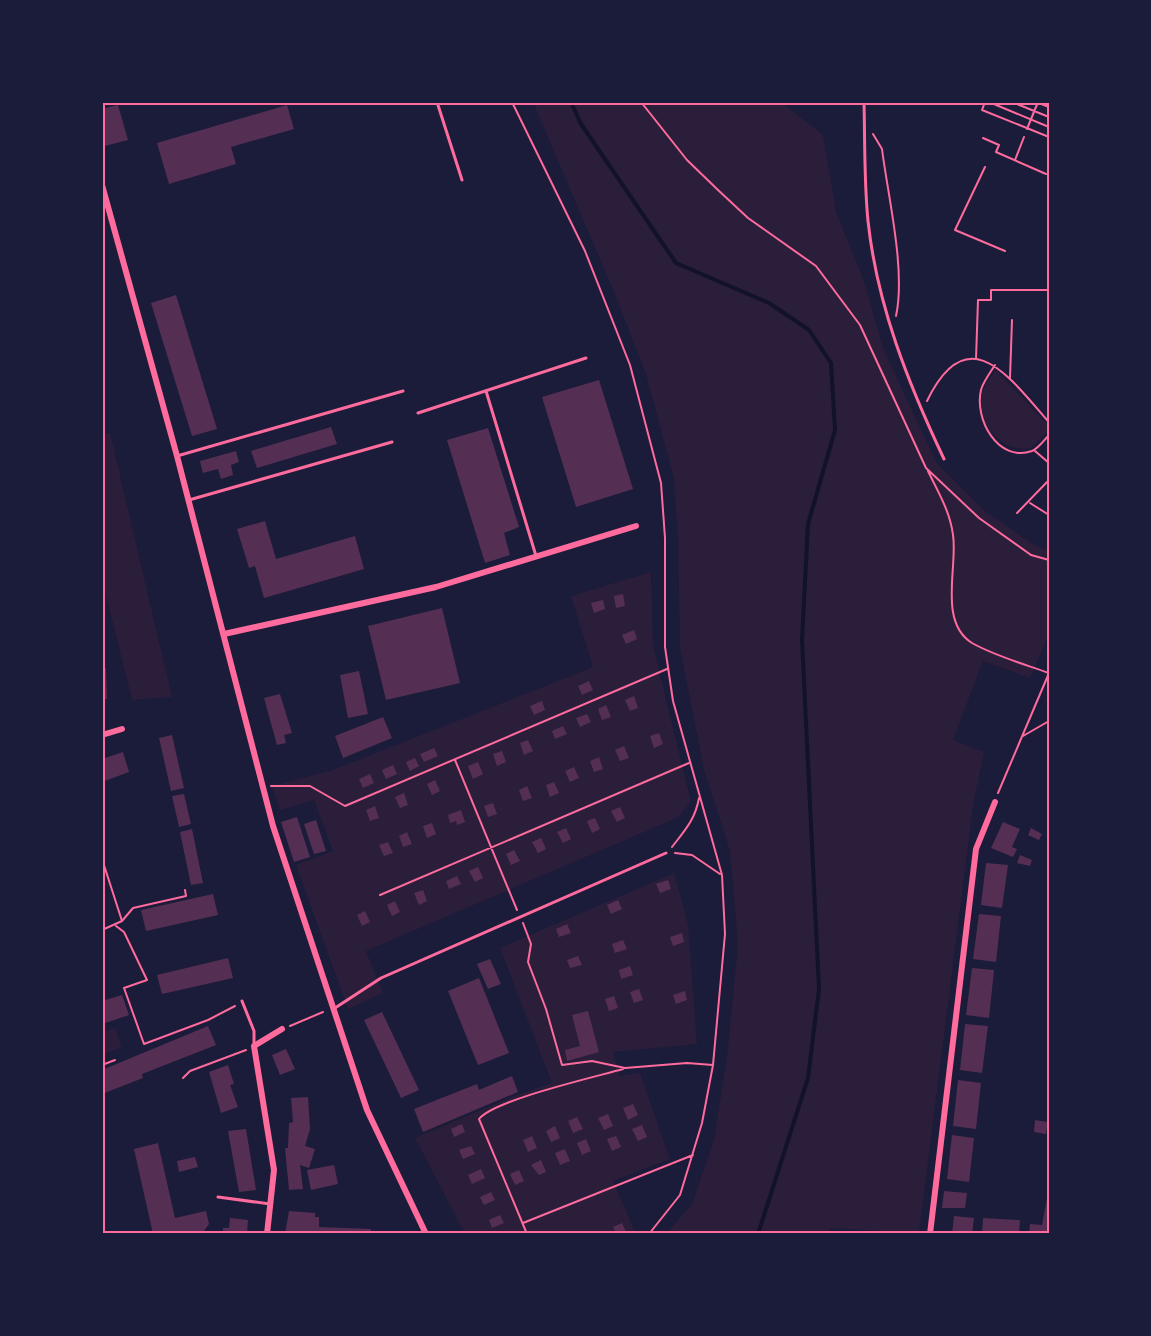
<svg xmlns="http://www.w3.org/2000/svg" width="1151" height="1336" font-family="'PT Sans',sans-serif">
<rect width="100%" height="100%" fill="#1b1b3a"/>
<path fill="#2a1e3b" d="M533 102H781L823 135 836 212 864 281 883 348 937 464 986 512 1036 546 1049 551V634L1030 678 983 661 953 740 984 752 973 806 919 1233 830 1228 829 1234H666L692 1204 714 1140 727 1057 738 945 730 851 704 770 680 648 678 538 674 478 646 374 614 292Z
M996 370 1049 426V430L1031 448C1000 454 974 420 983 390 985 383 992 376 996 370Z
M110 433 172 697 132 700 102 579V435Z
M651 572 653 646 691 802 677 818 366 951 383 993 348 1009 296 865 333 851 314 800 280 810 272 786 333 770 593 667 571 596Z
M674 873 688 924 697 1044 613 1052 620 1076 640 1073 670 1159 613 1181 636 1234H465L415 1138 519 1094 552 1083 500 948Z
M115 1028 122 1047 102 1055V1032Z"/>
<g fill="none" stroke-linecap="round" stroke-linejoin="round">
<path stroke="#12122b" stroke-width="4" d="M571 102 581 124 676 263 769 303 809 330 831 363 835 430 808 524 802 640 819 989 808 1078 758 1234"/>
</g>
<path fill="#542f53" d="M118 105 128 140 105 146 102 135V109Z
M287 105 294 129 231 147 236 164 169 184 157 143Z
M176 295 217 429 192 436 151 303Z
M599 380 633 489 576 507 542 397Z
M331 427 337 444 257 468 251 451Z
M488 428 519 527 504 533 510 555 485 563 447 440Z
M236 451 239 462 231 465 233 475 221 479 218 469 203 473 200 461Z
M265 521 276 559 355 536 364 569 264 598 255 566 249 568 237 529Z
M623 594 625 606 616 608 614 596Z
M603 600 605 609 594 613 591 603Z
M442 608 460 683 386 700 368 626Z
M634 630 637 639 626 644 622 635Z
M102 668H106L107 699H102Z
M359 671 368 714 348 718 340 675Z
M589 681 593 690 582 695 578 686Z
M280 694 292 733 284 735 286 743 277 745 264 698Z
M634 696 638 708 630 711 625 700Z
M542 701 545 710 534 715 530 706Z
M606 705 611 717 602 720 598 709Z
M587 714 591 722 580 727 576 718Z
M383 717 392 738 343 758 335 736Z
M563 726 567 734 555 739 552 731Z
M659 733 663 744 654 748 650 736Z
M172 735 184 788 171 791 159 738Z
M528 740 533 751 524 755 520 743Z
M624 746 629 758 620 761 615 750Z
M434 748 438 756 424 762 420 754Z
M502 751 506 762 497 766 493 754Z
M123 752 129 772 102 782V759Z
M599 757 603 769 594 772 590 761Z
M415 758 419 766 410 771 406 762Z
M478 762 483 774 473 779 468 766Z
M393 765 397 774 386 779 382 770Z
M574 767 579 778 570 782 565 771Z
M370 774 374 783 363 788 359 779Z
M435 780 440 791 432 795 427 784Z
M554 782 559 793 550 797 546 785Z
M527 786 532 798 523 801 519 790Z
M404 793 408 805 400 808 395 797Z
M184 794 191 824 179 827 172 796Z
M493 803 497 814 488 817 484 806Z
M375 806 379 818 370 821 366 810Z
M620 807 625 818 617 822 611 811Z
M461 810 465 822 457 825 456 821 450 823 448 815Z
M297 817 310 857 294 862 281 822Z
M595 818 600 829 592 833 587 821Z
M316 820 326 851 314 854 304 824Z
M1003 822 1020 829 1012 847 1017 849 1013 857 991 848Z
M432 823 436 834 427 838 423 826Z
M566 828 571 839 563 843 557 832Z
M1031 828 1042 834 1039 840 1028 835Z
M192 829 203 883 191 885 180 832Z
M407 832 412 844 403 847 399 836Z
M541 838 546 849 538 853 532 842Z
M388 842 393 853 384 856 379 845Z
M514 850 520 861 511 865 506 854Z
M1020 855 1032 860 1030 866 1017 863Z
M986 863 1008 865 1002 908 981 905Z
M478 867 483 878 475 882 469 871Z
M457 876 461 884 449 889 446 881Z
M668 880 671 889 660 893 656 884Z
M423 890 427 901 419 905 414 893Z
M213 894 218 915 146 931 141 910Z
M618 900 622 909 611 914 607 905Z
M395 901 400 912 392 916 387 905Z
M365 911 370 922 362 926 357 915Z
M979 914 1001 916 996 962 973 959Z
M567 924 571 933 559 937 556 929Z
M682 933 684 942 673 946 670 937Z
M623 940 627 949 615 953 612 944Z
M578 956 582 965 570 968 567 960Z
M228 958 233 978 162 994 157 975Z
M490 959 501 984 488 989 477 964Z
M630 966 633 975 621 979 619 970Z
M972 968 994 970 989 1018 966 1015Z
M479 978 509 1053 478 1065 448 991Z
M639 989 643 1000 634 1003 630 992Z
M685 991 687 1000 676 1004 673 995Z
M122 995 129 1015 102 1024V1001Z
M614 996 618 1008 609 1011 605 999Z
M588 1011 599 1052 567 1061 565 1050 580 1046 572 1015Z
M382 1012 419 1090 401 1098 364 1020Z
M965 1024 988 1026 982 1073 960 1070Z
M208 1026 216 1045 142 1074 143 1078 102 1094V1070Z
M286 1049 295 1069 280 1075 272 1055Z
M228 1065 234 1084 230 1085 238 1107 221 1113 209 1072Z
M512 1076 518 1092 423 1132 414 1109 477 1084 479 1090Z
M958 1080 981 1083 976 1129 953 1126Z
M308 1097 310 1129 305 1146 315 1149 309 1168 300 1165 303 1189 289 1190 285 1148H288L289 1123 293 1122 291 1098Z
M633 1104 638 1115 628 1120 623 1108Z
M608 1114 613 1126 604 1130 598 1118Z
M577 1117 583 1129 573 1133 568 1121Z
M1035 1120 1048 1122 1046 1134 1034 1132Z
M462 1124 465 1132 454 1137 451 1129Z
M642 1125 647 1137 638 1141 632 1129Z
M555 1126 560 1138 551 1142 546 1131Z
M246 1129 256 1190 239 1192 228 1131Z
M952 1135 974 1138 969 1182 947 1179Z
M532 1136 537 1148 528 1152 523 1140Z
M616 1136 621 1147 612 1151 607 1139Z
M586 1139 591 1151 582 1155 577 1143Z
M158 1143 175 1218 206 1211 209 1224 204 1231 153 1234 134 1149Z
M471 1146 475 1154 463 1159 459 1150Z
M565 1149 570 1161 560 1165 555 1153Z
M195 1157 198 1167 179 1172 177 1161Z
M541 1160 546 1172 539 1175 531 1165Z
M334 1165 338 1184 311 1190 307 1170Z
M481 1169 485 1178 472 1184 468 1175Z
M519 1170 524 1181 515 1185 510 1174Z
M944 1191 967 1193 965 1208H942Z
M491 1192 495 1200 484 1205 480 1197Z
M1048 1193 1049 1234H1029L1030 1224 1042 1225Z
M289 1211 315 1213V1217H319V1227L371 1229V1234H285Z
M500 1215 504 1223 492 1228 489 1220Z
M954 1216 974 1218 972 1234H952Z
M230 1218 248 1220 247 1234H223V1228H229Z
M983 1218 1020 1220 1019 1234H982Z
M622 1223 627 1234H617L613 1227Z"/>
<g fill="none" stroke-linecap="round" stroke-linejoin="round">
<path stroke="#ff6b9d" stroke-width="2" d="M512 102 585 251 630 365 661 483 665 538V647L673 701 722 875 725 934 713 1065 702 1123 680 1195 649 1234
M641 102 687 160 718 190 748 218 816 266 860 325 926 468 979 518 1031 555 1049 560
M985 102 982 110 1049 137
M989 102 1049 127
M1012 102 1049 117
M1036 102 1049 107
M1027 129 1038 102
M873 134 882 149C888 197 906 270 896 316
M983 138 999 145 996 152 1046 174
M1015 160 1024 137
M985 167 955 230 1005 251
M976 359 978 300H991V290H1049
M995 365C990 373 983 382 981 390 974 419 998 463 1032 451 1039 448 1044 440 1049 435
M1010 378 1012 320
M927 401C967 318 1008 375 1047 420
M1049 417 1047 420 1049 422
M1035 451 1049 463
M928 471C938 492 950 511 953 535 958 566 938 622 972 643 995 656 1024 664 1049 673L998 793
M1030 503 1049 515
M1017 513 1049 480
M1023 736 1049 721
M455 760 517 910
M271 786H310L345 806 667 669
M672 847C685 830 695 820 699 798
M675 853 692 855 720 874
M102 859 122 921
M380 895 689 763
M523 923 531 944 528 962 546 1009 562 1065 592 1061 625 1068 687 1063 713 1065
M116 926 124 932 147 980 124 988 144 1044 208 1020 235 1006
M102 930 122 921 133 908 186 896 185 890
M290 1026 323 1012
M102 1065 115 1060
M183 1078 190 1071 246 1050
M523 1223 693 1155
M527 1234 479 1119C494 1100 595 1077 623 1069"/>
<path stroke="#ff6b9d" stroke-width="3" d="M437 102 462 180
M864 102C865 142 864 181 868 221 877 305 908 383 944 459
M486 391 536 556
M418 413 586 358
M177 456 403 391
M189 500 392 442
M242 1001 254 1031V1045
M335 1008 381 978 666 853
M218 1197 270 1204"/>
<path stroke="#ff6b9d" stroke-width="6" d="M102 185 177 456 273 826 367 1110 426 1234
M224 634 436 587 636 526
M102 735 122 729
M267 1234 274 1170 254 1046 282 1029
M930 1234 976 849 995 802"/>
</g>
<rect width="1151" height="1336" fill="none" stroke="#1b1b3a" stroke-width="207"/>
<rect x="104" y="104" width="944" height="1128" fill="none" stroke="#ff6b9d" stroke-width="2"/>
</svg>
